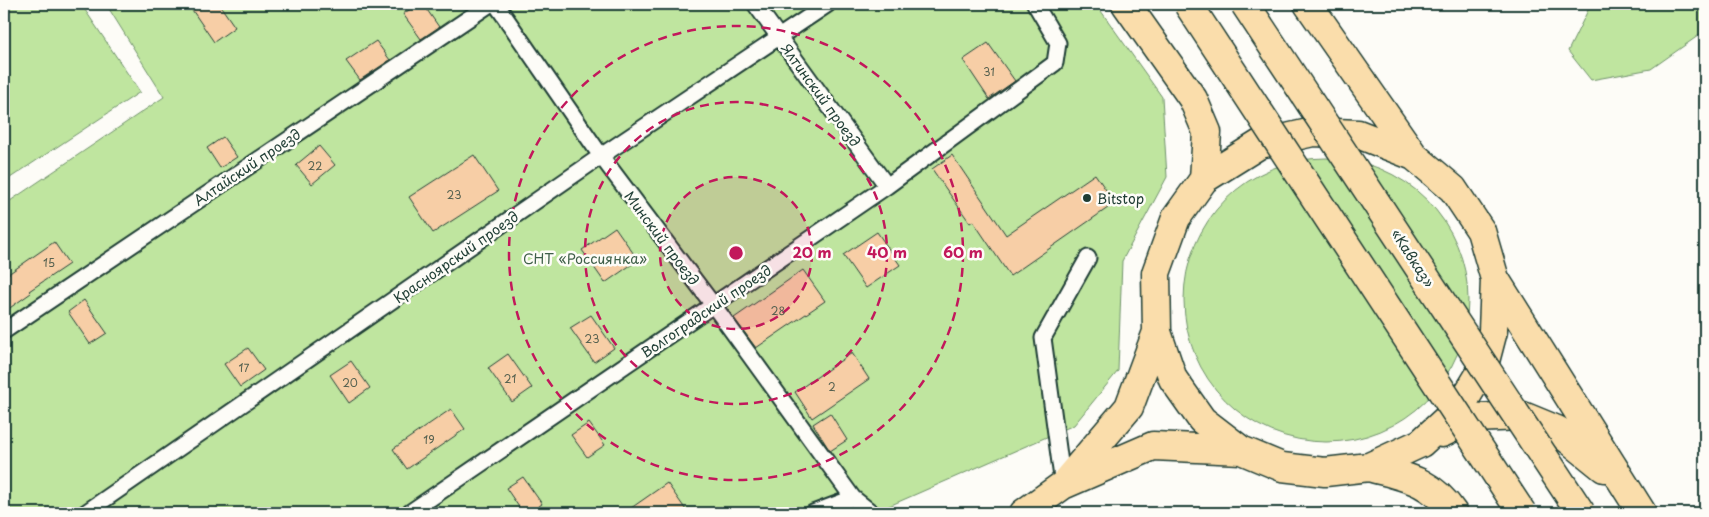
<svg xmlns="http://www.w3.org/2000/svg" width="1709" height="517" font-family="'Playpen Sans',sans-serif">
<rect width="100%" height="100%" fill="#fdfcf7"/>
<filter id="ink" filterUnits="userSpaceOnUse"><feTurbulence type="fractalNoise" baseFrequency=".02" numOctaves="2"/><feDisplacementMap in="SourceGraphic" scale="10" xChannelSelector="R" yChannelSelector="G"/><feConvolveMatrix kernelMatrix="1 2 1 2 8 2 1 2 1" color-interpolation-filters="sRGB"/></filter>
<g filter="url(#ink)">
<path fill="#bfe59f" stroke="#6f916a" d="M4 4H81L140 92 4 182Z
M106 4H1096L1162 97 1167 177 1122 261 1118 371 1074 425 873 513H4V205L164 97Z
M1591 4H1705V31L1651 69 1591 80 1568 51Z
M1184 300a142 142 0 1 1 284 0a142 142 0 1 1-284 0Z"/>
<path fill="#f7cea6" stroke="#1f3d34" d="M188 4H219L235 27 214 42Z
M418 4H423L439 27 421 39 403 14Z
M376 41 390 60 360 80 346 61Z
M988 43 1015 81 989 99 963 60Z
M223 137 237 157 220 168 207 148Z
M319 146 335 165 312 184 296 165Z
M474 155 498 191 433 233 409 197Z
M952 155 1006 235 1095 174 1115 203 1010 276 973 221 970 223 932 169Z
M615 227 638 260 605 283 582 250Z
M877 232 900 265 866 288 843 255Z
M54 242 69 264 29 291 31 293 4 312V277Z
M803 270 825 301 756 348 734 318Z
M84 300 107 333 90 344 68 312Z
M591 315 614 348 594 362 570 328Z
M248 348 264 370 240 387 224 364Z
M852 353 869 379 812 418 795 392Z
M508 354 532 388 512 402 488 368Z
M351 361 370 388 349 403 330 375Z
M451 409 465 429 407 469 393 449Z
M830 413 847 440 830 451 813 424Z
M589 423 605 445 587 457 571 435Z
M523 477 542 504 529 513H523L506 488Z
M667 483 688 513H624Z"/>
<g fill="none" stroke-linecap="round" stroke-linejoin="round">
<defs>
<path id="service" d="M496 4 601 156 714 306 853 498 872 513
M755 4 887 186
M4 331 490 4
M1063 485 1043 338 1088 258
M85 513 601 156 828 4
M409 513 887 186 1055 63 1058 43 1035 4
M813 513 853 498"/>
<path id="primary" d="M1126 4 1193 99 1207 132 1204 179
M1308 4 1414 156
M1495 279 1493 331 1483 369 1460 407 1421 443 1369 467 1325 472 1282 467 1241 450 1202 420 1173 379 1157 332 1156 273 1176 218 1204 179 1260 144 1313 132 1358 134 1414 156 1453 189 1481 231 1495 279 1642 513
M1442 433 1473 418 1523 416 1557 430 1604 468
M1369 467C1405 477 1430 479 1453 513
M1067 480 1129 407 1157 332
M1024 513 1063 485 1153 446 1241 450"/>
</defs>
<use href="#service" stroke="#1f3d34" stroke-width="19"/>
<use href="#primary" stroke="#1f3d34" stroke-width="31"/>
<use href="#service" stroke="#fdfcf7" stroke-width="15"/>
<use href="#primary" stroke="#faddab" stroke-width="28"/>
<defs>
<path id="trunk-bridge" d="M1188 4 1522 513
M1245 4 1581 513"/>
</defs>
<use href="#trunk-bridge" stroke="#1f3d34" stroke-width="31" stroke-linecap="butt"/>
<use href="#trunk-bridge" stroke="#faddab" stroke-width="28"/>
</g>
</g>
<circle cx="736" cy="253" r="76" fill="#c2185b" fill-opacity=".12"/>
<g fill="none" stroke="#c2185b" stroke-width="2.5" stroke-dasharray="9 6">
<circle cx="736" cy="253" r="76"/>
<circle cx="736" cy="253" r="151"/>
<circle cx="736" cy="253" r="227"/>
</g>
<circle fill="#1f3d34" stroke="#fdfcf7" stroke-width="2" cx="1087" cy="198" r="5"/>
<g text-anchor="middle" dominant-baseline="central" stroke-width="5" stroke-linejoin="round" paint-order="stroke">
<g font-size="11" fill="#556150">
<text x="989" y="71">31</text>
<text x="315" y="165">22</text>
<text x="454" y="194">23</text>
<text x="49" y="262">15</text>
<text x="778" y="310">28</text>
<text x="592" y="338">23</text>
<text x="244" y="367">17</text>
<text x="510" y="378">21</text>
<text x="350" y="382">20</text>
<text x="832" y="386">2</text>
<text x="429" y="439">19</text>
</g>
<g font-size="14" fill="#1f3d34" stroke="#fdfcf7">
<text transform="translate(821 95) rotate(54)">Ялтинский проезд</text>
<text transform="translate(247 167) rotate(-34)">Алтайский проезд</text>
<text transform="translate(662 238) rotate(53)">Минский проезд</text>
<text transform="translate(456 257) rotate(-35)">Красноярский проезд</text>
<text transform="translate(1413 258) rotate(57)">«Кавказ»</text>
<text transform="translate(706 311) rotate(-34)">Волгоградский проезд</text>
</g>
<g font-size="14" fill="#1f3d34" stroke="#fdfcf7" text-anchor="start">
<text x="1097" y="198">Bitstop</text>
</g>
<g font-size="14" fill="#3f5f49" stroke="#fdfcf7">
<text x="585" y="258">СНТ «Россиянка»</text>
</g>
</g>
<circle cx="736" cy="253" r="8" fill="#c2185b" stroke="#fdfcf7" stroke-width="2.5"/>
<g font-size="15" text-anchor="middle" font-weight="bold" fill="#c2185b" stroke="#fdfcf7" stroke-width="5" stroke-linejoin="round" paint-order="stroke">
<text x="812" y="258">20 m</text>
<text x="887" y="258">40 m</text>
<text x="963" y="258">60 m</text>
</g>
<rect width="1709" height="517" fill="none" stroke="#fdfcf7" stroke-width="20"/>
<rect x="10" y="10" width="1689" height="497" fill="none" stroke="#1f3d34" stroke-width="2" filter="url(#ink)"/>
</svg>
